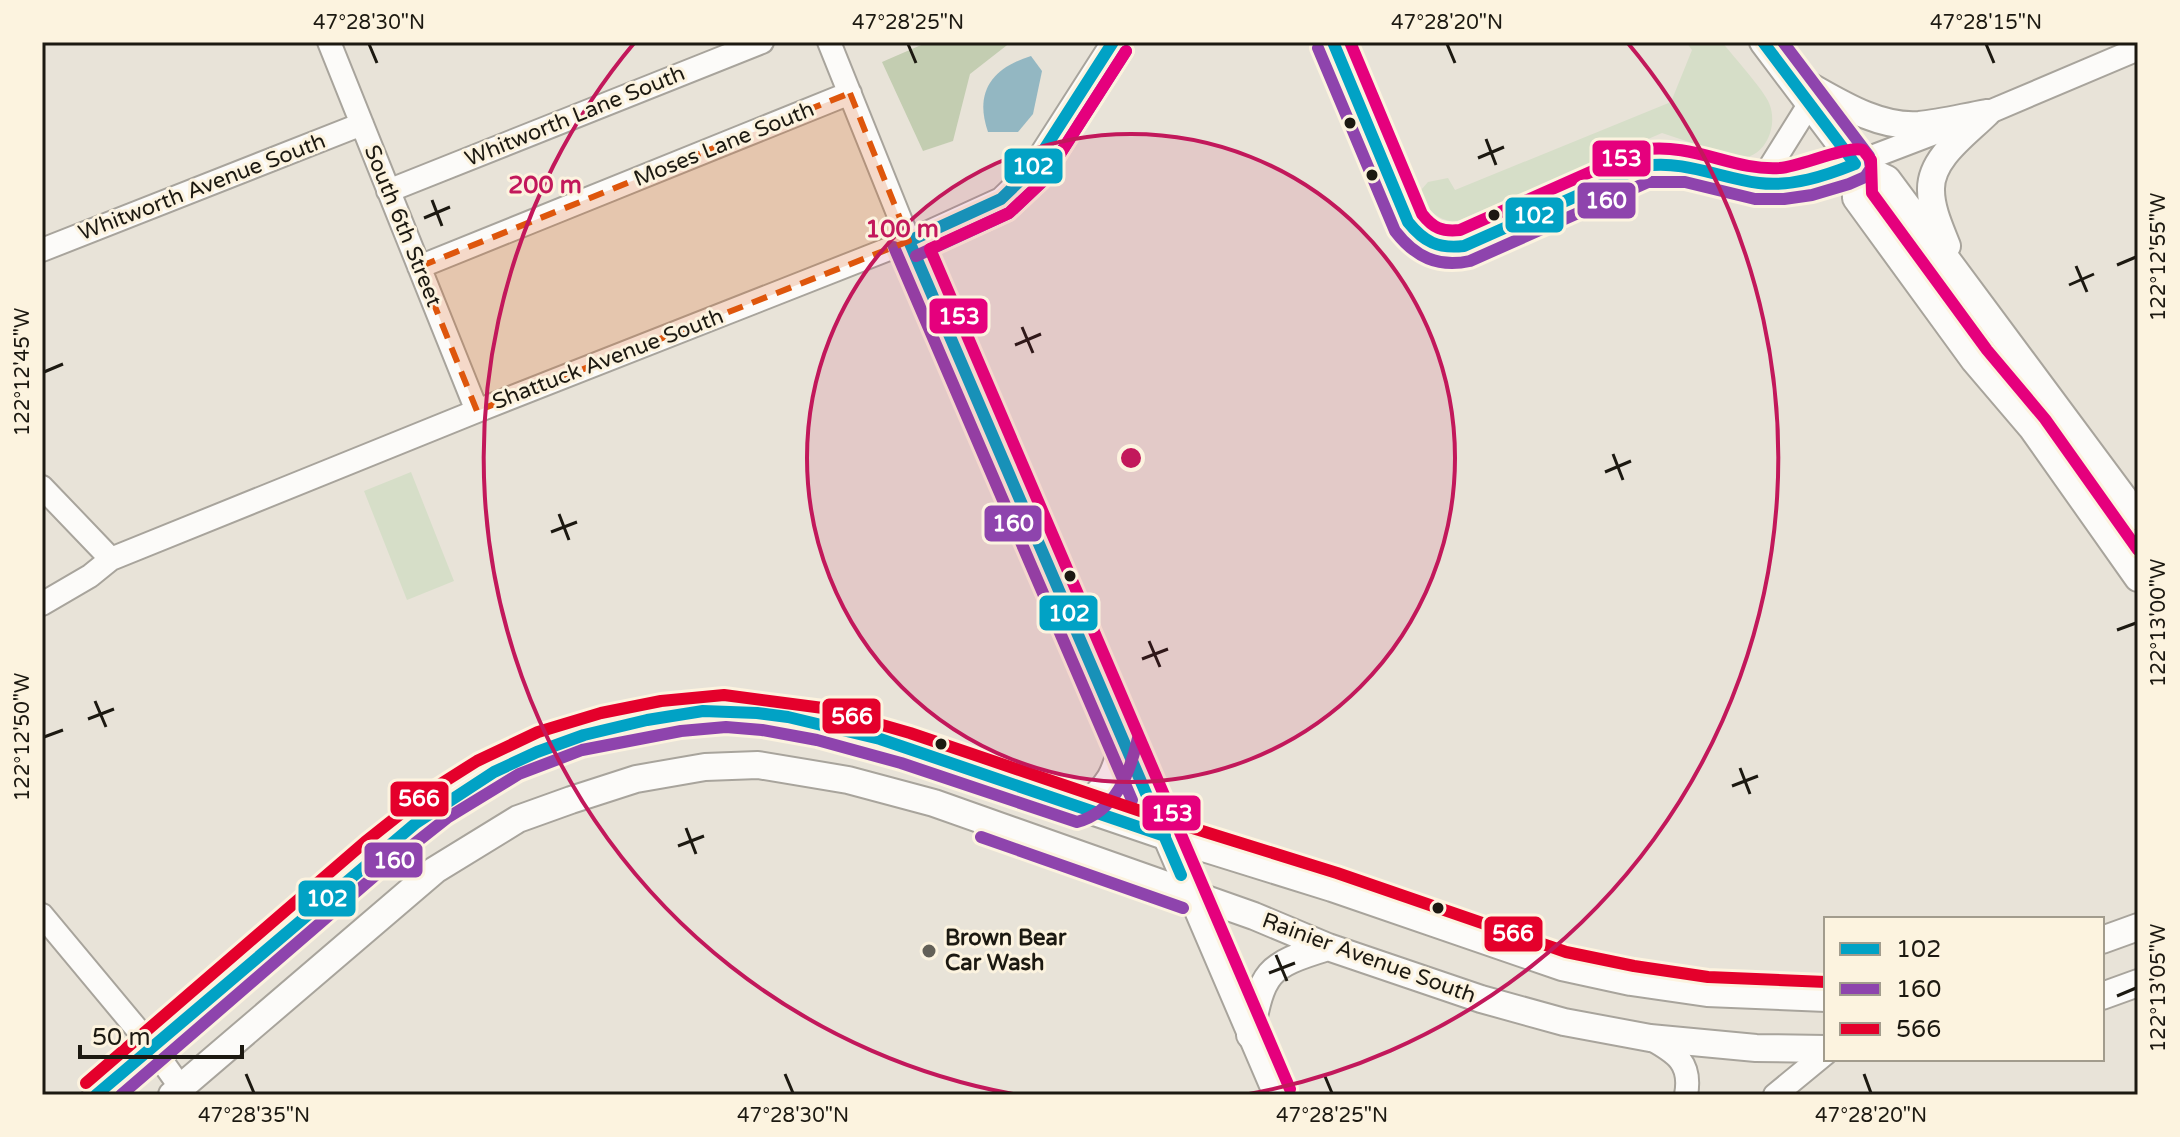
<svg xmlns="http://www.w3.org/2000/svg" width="2180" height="1137" font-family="'Varela Round',sans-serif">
<rect width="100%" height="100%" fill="#e8e3d8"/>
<path fill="#d6dec8" d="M1686 42H1722C1732 55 1764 90 1769 103 1779 126 1765 160 1737 158L1662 133 1455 222C1437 220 1423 208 1421 190L1428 182 1448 178 1455 190 1671 102 1692 50Z
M411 472 454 581 407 600 364 491Z"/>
<path fill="#c3cdb1" d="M928 42H1011L970 74 953 141 923 151 882 62Z"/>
<path fill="#93b7c2" d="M1031 56 1042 71 1033 114 1018 132H988C974 92 992 68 1031 56Z"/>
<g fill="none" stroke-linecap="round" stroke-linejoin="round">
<defs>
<path id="minor" d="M329 42 477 411
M829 42 909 241 1275 1095
M1333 42 1408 222C1425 245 1436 250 1464 246L1644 166 1663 162 1683 164 1760 183 1814 179 1987 113 2138 49
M1760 183 1810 103
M388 191 762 42
M42 250 362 124
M419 267 850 93
M42 487 111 559
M42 604 90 576 111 559 477 411 909 241 1001 199 1031 170 1113 42
M1076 806C1109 789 1115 769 1122 735
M42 915 152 1047 181 1088
M1651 1039C1676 1053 1692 1063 1686 1095
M1775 1095 1826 1053"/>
<path id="major" d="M1763 42 1855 164 1887 179 2138 517
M1797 79C1834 99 1875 128 1919 125 1941 123 1964 117 1987 113
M1855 164 1856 198 1974 360 2032 428 2138 578
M1947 246C1940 228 1931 209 1931 190 1930 158 1967 133 1987 113
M2102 940 2138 927
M2102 996 2138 983
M1250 1035C1263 972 1265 966 1328 947
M96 1095 375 855 438 805 486 774 545 747 606 728 664 717 726 711 821 724 906 748 1165 836 1332 888 1562 967 1631 982 1707 993 1826 998
M172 1095 435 870 518 819 571 800 636 779 705 767 758 765 848 780 934 803 1254 916 1328 947 1481 999 1564 1022 1650 1038 1756 1048 1826 1049"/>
</defs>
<use href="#minor" stroke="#a8a49c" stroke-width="26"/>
<use href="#major" stroke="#a8a49c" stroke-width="30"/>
<use href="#minor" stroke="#fcfbf9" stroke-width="22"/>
<use href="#major" stroke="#fcfbf9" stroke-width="26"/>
<defs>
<path id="bus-1" d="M1333 42 1408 222C1424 242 1438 249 1464 246L1644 166C1685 160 1719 178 1759 183 1792 187 1825 176 1855 164
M1763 42 1855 164
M909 241 1181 875
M909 241 1001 199 1031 170 1113 42
M96 1095 416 823 494 772 537 752 584 735 647 720 703 711 757 713 788 717 880 739 1165 836"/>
<path id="bus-2" d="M1318 48 1395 231C1415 257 1438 268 1470 261L1648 182H1685L1755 199H1784L1812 195 1849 184 1865 177 1871 168 1869 156 1783 42
M894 247 1132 800
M916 256 1009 213 1042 182 1126 51
M981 837 1183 908
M121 1095 385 867 447 818 519 774 582 750 681 731 726 727 762 730 817 740 901 763 1077 822C1115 812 1130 773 1138 738"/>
<path id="bus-3" d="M86 1083 365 842 428 792 477 761 538 732 601 713 661 701 724 695 823 708 910 733 1170 821 1337 873 1566 952 1634 966 1708 977 1826 982"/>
<path id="bus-4" d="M1350 42 1422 214C1433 228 1442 232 1460 230L1640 150C1695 142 1731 171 1780 168 1802 166 1848 145 1863 150L1871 160 1872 193 1987 350 2045 419 2138 550
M1126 51 1042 182 1009 213 930 249 1290 1089"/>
</defs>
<use href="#bus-1" stroke="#fcf3df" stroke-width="18"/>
<use href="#bus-2" stroke="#fcf3df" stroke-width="18"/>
<use href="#bus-3" stroke="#fcf3df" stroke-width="18"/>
<use href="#bus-4" stroke="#fcf3df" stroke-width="18"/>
<use href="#bus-1" stroke="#01a2c5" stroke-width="12"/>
<use href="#bus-2" stroke="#8e44ad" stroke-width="12"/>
<use href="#bus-3" stroke="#e4002b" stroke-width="12"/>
<use href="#bus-4" stroke="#e5007d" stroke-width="12"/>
</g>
<path fill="#de560c" fill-opacity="0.2" stroke="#de560c" stroke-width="6" stroke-dasharray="16 10" stroke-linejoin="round" d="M850 93 909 241 477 411 419 267Z"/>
<path fill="none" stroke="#1c1911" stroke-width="3" d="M369 44 377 63M908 44 916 63M1447 44 1455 63M1986 44 1994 63M1486 139 1496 165M1478 158 1504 147M432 200 442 226M424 218 450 207M2117 265 2136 257M2076 266 2087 292M2069 285 2094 274M1022 327 1033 353M1015 345 1041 334M44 372 63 364M1613 454 1623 480M1605 472 1631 461M559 514 569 540M551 532 577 522M2117 630 2136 623M1149 641 1160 667M1142 659 1168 649M95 701 106 727M88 719 114 709M44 737 63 730M1740 768 1750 794M1732 786 1758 776M686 828 696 854M678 846 704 836M1276 955 1287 981M1269 973 1295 963M2117 996 2136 988M246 1074 254 1093M785 1074 793 1093M1324 1074 1332 1093M1864 1074 1871 1093"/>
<circle cx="1131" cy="458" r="324" fill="#c2185b" fill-opacity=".12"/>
<g fill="none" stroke="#c2185b" stroke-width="4">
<circle cx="1131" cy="458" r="324"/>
<path d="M1013 1094A647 647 0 0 1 635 42M1627 42A647 647 0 0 1 1249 1094"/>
</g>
<g fill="#1c1911" stroke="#fcf3df" stroke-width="3">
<circle cx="1350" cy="123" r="7"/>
<circle cx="1372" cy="175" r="7"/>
<circle cx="1494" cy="215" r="7"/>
<circle cx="1070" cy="576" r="7"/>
<circle cx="941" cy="744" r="7"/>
<circle cx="1438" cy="908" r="7"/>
</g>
<circle fill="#636057" stroke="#fcf3df" stroke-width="3" cx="929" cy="951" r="8"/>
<g text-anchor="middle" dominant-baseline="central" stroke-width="6" stroke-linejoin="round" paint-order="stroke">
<g font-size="22" fill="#1c1911" stroke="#fcf3df">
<text transform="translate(575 116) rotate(-22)">Whitworth Lane South</text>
<text transform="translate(724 144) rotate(-22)">Moses Lane South</text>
<text transform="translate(202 187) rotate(-21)">Whitworth Avenue South</text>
<text transform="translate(403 226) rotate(68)">South 6th Street</text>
<text transform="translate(608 359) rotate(-21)">Shattuck Avenue South</text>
<text transform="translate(1369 958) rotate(20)">Rainier Avenue South</text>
</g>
<g font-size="22" font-weight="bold" fill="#1c1911" stroke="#fcf3df" text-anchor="start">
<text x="945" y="938">Brown Bear<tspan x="945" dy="25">Car Wash</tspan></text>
</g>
</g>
<circle cx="1131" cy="458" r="12" fill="#c2185b" stroke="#fcf3df" stroke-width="4"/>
<g font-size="24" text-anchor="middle" font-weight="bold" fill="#c2185b" stroke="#fcf3df" stroke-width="6" stroke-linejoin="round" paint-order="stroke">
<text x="545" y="193">200 m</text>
<text x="902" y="237">100 m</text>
</g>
<g stroke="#fcf3df" stroke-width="3">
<rect x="1591" y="139" width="61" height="39" rx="8" fill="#e5007d"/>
<rect x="1003" y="147" width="61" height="38" rx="8" fill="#01a2c5"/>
<rect x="1576" y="181" width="61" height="39" rx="8" fill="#8e44ad"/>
<rect x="1504" y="196" width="61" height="38" rx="8" fill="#01a2c5"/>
<rect x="928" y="297" width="61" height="38" rx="8" fill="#e5007d"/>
<rect x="983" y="504" width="60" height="39" rx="8" fill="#8e44ad"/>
<rect x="1038" y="594" width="61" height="38" rx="8" fill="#01a2c5"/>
<rect x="821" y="697" width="61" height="38" rx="8" fill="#e4002b"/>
<rect x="389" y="780" width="61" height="38" rx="8" fill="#e4002b"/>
<rect x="1141" y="794" width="61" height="38" rx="8" fill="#e5007d"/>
<rect x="363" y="841" width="61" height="38" rx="8" fill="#8e44ad"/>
<rect x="297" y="879" width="60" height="39" rx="8" fill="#01a2c5"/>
<rect x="1483" y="915" width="61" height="38" rx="8" fill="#e4002b"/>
</g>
<g font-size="22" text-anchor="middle" font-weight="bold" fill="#fff">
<text x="1621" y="166">153</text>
<text x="1033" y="174">102</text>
<text x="1606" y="208">160</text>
<text x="1534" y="223">102</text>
<text x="959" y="324">153</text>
<text x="1013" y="531">160</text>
<text x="1069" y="621">102</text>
<text x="852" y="724">566</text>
<text x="419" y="806">566</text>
<text x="1172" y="821">153</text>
<text x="394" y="868">160</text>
<text x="327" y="906">102</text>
<text x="1513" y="941">566</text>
</g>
<rect width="2180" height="1137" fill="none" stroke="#fcf3df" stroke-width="88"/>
<rect x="1824" y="917" width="280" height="144" fill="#fcf3df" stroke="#a29c8d" stroke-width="2"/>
<rect x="1840" y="943" width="40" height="12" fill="#01a2c5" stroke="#a29c8d" stroke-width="2"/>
<text x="1896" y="957" font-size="24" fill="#1c1911">102</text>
<rect x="1840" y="983" width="40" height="12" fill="#8e44ad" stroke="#a29c8d" stroke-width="2"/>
<text x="1896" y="997" font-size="24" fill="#1c1911">160</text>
<rect x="1840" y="1023" width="40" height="12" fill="#e4002b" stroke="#a29c8d" stroke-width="2"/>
<text x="1896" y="1037" font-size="24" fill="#1c1911">566</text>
<path d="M80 1045v12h162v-12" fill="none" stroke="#1c1911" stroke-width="4"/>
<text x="92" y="1045" font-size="24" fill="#1c1911" stroke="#fcf3df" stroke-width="6" paint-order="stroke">50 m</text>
<rect x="44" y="44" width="2092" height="1049" fill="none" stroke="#1c1911" stroke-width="3"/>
<g font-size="20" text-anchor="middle" fill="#1c1911">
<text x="369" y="29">47°28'30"N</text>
<text x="908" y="29">47°28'25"N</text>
<text x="1447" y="29">47°28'20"N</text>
<text x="1986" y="29">47°28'15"N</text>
<text transform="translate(2158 257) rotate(-90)" y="7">122°12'55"W</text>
<text transform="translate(22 372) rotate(-90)" y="7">122°12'45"W</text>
<text transform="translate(2158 623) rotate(-90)" y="7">122°13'00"W</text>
<text transform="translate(22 737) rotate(-90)" y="7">122°12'50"W</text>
<text transform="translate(2158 988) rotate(-90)" y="7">122°13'05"W</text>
<text x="254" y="1122">47°28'35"N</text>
<text x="793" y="1122">47°28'30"N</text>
<text x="1332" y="1122">47°28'25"N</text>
<text x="1871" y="1122">47°28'20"N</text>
</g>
</svg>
